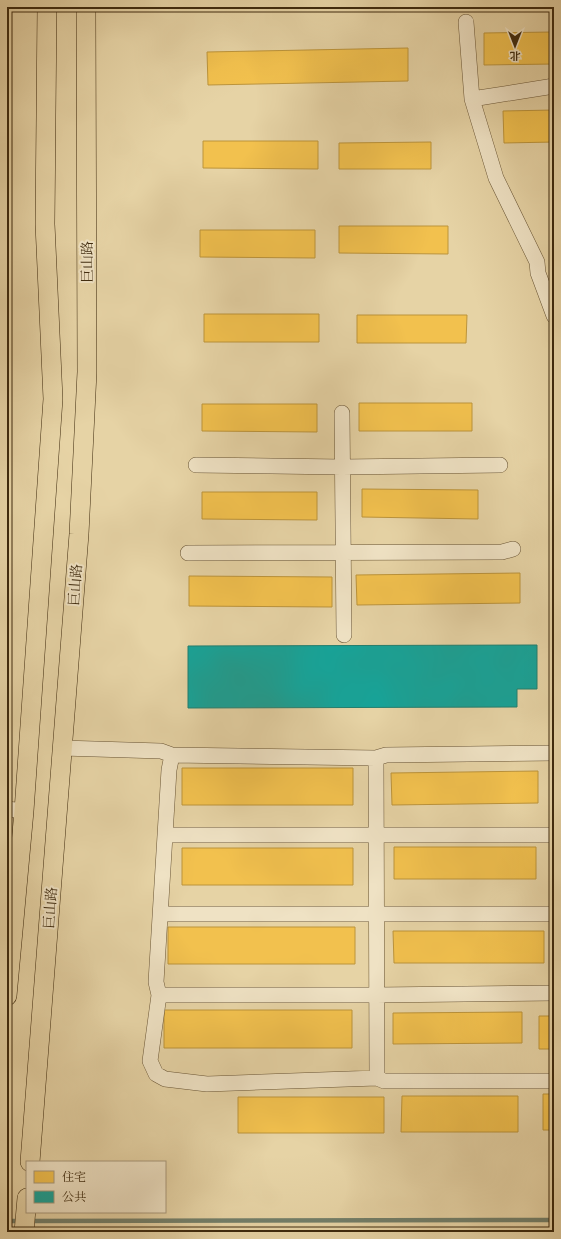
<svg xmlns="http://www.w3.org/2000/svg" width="561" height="1239" font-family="'EB Garamond','Noto Serif SC',serif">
<rect width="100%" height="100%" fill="#e6d3a5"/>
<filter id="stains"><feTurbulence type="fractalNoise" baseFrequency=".005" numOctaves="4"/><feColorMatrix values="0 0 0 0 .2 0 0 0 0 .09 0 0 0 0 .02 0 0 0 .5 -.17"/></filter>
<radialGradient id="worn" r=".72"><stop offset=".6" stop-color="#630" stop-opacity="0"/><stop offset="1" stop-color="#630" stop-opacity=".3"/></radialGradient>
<path fill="#b6bc86" stroke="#7a734a" d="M7 602H10L7 654Z"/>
<path fill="#f2c14e" stroke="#bc943b" d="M553 32V64L484 65V33Z
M408 48V81L208 85 207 52Z
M554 110V142L504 143 503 111Z
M203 141H318V169L203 168Z
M431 142V169H339V143Z
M339 226H448V254L339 253Z
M200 230H315V258L200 257Z
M204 314H319V342H204Z
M357 315H467L466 343H357Z
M359 403H472V431H359Z
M202 404H317V432L202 431Z
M362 489 478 490V519L362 517Z
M202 492H317V520L202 519Z
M520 573V603L357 605 356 575Z
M189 576 332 577V607L189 606Z
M182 768H353V805H182Z
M538 771V803L392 805 391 773Z
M394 847H536V879H394Z
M182 848H353V885H182Z
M168 927H355V964H168Z
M393 931H544V963H394Z
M164 1010H352V1048H164Z
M522 1012V1043L393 1044V1013Z
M539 1016H554V1049H539Z
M543 1094H554V1130H543Z
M402 1096H518V1132H401Z
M238 1097H384V1133H238Z"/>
<path fill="#17a398" stroke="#237f6f" d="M537 645V689H517V707L188 708V646Z"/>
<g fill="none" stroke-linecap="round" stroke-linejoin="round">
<path stroke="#737f6a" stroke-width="4.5" d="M7 1221H20
M30 1221 554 1220"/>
<defs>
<path id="minor" d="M466 22 472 99 496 178 537 262 538 273 554 316
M472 99 554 86
M342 413 344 635
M196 465 342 467 500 465
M188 553 502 552 513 549
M62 748 161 751 172 755 376 758 386 755 554 753
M172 755 169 770 156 982 159 995 150 1061 156 1074 165 1079 207 1084 377 1078 384 1081H554
M376 758 377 1078
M7 809 24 811
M166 835H554
M161 914H554
M159 995H376L554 993"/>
<path id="major" d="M7 996 24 811 53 399 45 224 47 7
M30 1162 79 534 87 372 86 7
M24 1232 27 1198"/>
</defs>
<use href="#minor" stroke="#685434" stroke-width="16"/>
<use href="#major" stroke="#3e2a0e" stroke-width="20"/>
<use href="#minor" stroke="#efe2c4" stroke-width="15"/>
<use href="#major" stroke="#e6d3a5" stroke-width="19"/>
</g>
<g text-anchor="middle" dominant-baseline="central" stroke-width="4" stroke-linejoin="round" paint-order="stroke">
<g font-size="14" fill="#3e2a0e" stroke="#efe2c4">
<text transform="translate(87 262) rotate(-90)">巨山路</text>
<text transform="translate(75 585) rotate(-86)">巨山路</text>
<text transform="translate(50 908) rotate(-86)">巨山路</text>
</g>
</g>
<rect width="561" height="1239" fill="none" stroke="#e6d3a5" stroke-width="24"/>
<rect x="8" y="8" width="545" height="1223" fill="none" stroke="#3e2a0e" stroke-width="2"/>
<rect x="12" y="12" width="537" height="1215" fill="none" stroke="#3e2a0e"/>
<rect x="26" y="1161" width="140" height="52" fill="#efe2c4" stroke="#a8987b"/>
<rect x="34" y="1171" width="20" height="12" fill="#f2c14e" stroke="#a8987b"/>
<text x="62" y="1181" font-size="12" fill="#3e2a0e">住宅</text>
<rect x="34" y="1191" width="20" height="12" fill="#17a398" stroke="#a8987b"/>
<text x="62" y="1201" font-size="12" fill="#3e2a0e">公共</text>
<g transform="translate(515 46) rotate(180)" stroke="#efe2c4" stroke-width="3" paint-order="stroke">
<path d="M0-3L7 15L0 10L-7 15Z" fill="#3e2a0e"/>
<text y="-6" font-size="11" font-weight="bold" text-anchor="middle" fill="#3e2a0e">北</text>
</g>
<rect width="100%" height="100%" filter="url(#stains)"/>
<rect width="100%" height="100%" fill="url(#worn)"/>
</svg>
